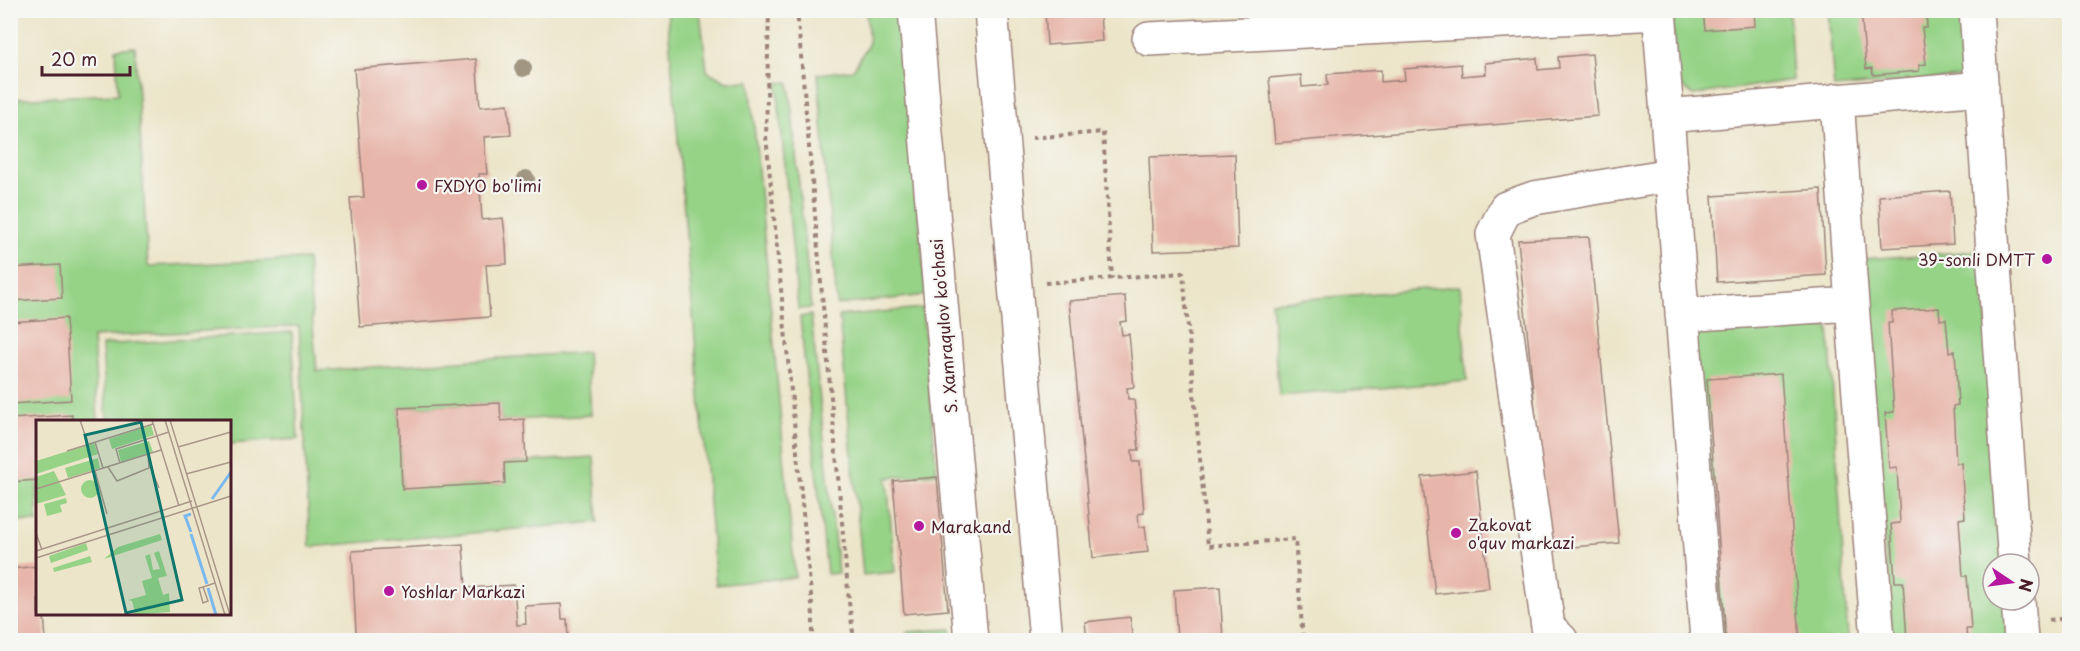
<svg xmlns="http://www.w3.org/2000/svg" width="2080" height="651" font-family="'Playpen Sans',sans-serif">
<rect width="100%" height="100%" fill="#f6f6f2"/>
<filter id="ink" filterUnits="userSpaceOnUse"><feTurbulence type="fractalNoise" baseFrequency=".0167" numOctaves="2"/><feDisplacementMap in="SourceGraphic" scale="12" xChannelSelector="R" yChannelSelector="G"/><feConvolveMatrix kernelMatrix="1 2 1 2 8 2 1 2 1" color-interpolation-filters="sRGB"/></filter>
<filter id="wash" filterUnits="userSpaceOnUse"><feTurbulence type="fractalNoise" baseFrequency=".008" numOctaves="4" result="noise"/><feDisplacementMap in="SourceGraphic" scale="24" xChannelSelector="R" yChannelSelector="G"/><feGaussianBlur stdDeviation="1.35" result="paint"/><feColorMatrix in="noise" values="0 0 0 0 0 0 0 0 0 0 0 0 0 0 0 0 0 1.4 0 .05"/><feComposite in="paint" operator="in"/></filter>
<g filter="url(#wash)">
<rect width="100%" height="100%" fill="#ece5c9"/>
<path fill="#96d387" stroke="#707959" stroke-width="1.5" d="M667 11H700L707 71 727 82 750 81 795 577 716 585Z
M866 11H901L926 295 837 305 818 74 853 70 869 43Z
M1672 11H1789L1793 80 1693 95 1677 82Z
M1828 11H1967L1972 76 1834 88Z
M135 47 148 266 307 259 317 371 587 352 591 415 501 421 499 403 399 408 402 488 504 483V463L594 457 598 522 310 547 299 326 93 337 98 421 38 422 37 522 11 520 10 99 118 94 116 49Z
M789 82 811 308 798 309 777 83Z
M1982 251 2005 564H1993V600H2007L2010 640H1892L1863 259Z
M1460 286 1467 381 1279 396 1271 302Z
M922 308 937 473 887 478 895 572 863 575 839 316Z
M811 315 838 573 827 574 800 317Z
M1829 327 1848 640H1716L1694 332Z
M292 332 298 439 230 444V422L107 421 102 345Z
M951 629 952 640H907V632Z"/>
<g id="blocks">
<path fill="#e7b5a9" d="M1045 10H1094V15L1100 14 1102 41 1047 45Z
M1703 10H1754L1755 26 1705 30Z
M1861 10H1926L1927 28H1922L1926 64 1919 65V71L1873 75 1872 68 1866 69Z
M1592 54 1598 116 1275 143 1269 78 1301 75 1302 87 1328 85 1327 74 1381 70V82L1405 80 1404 69 1461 64 1462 76 1486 74 1485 63 1537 58 1538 70 1559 68 1558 57Z
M476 59 480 107 508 104 511 135 484 137 487 174H479L482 220 503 218 506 244 507 264 486 265 490 317 360 327 350 198 364 197 354 69Z
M1235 154 1238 248 1153 251 1149 157Z
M1821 189 1826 275 1717 282 1712 196Z
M1950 191 1953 244 1882 248 1879 196Z
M1589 237 1619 543 1549 549 1518 240Z
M60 265 62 298 10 301V268Z
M1125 296 1127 321 1120 322 1122 335 1129 334 1134 387 1127 388 1128 399H1134L1139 450H1132L1133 462H1140L1144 513 1138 514 1139 527 1145 526 1148 552 1093 558 1069 301Z
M1939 308 1940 320 1946 319 1949 352 1955 351 1958 405 1953 406 1956 463H1961L1965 518 1959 519 1963 576H1967L1971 629H1966L1967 640H1907L1903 582H1895L1891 524 1900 523 1897 467 1889 468 1885 413 1894 412 1888 323H1892V311Z
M66 318 71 400 10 404V322Z
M1781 374 1800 640H1726L1707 379Z
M500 403 501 421 524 419 526 462 504 463 505 483 402 489 399 408Z
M72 415V422H38V480L10 482V419Z
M1476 471 1489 588 1435 594 1422 477Z
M937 477 948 610 904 614 893 481Z
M463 544 466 588 514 585 517 625 526 624 525 606 561 604 562 619H567L568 640H269V639L356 633 352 551Z
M38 566V614H44L46 640H10V569Z
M1220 587 1223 640H1177L1174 590Z
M1130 617 1133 640H1087L1085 622Z"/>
</g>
</g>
<g filter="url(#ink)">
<use href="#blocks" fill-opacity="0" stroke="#9b827a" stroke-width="1.5"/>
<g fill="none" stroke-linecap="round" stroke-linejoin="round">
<defs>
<path id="minor" d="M915 10 971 640
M991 10 1046 640
M1659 10 1707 640
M1976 10 2015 564
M1149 39 1659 13
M1837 100 1852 304
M1667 116 1982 88
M1682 315 1852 304 1878 640
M2018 600 2021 640
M1561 640 1548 627 1493 234 1506 208 1534 198 1671 175"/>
</defs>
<use href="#minor" stroke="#9b827a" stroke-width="36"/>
<path stroke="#9b827a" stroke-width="4" stroke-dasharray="4.5 4.5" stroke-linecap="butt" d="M769 10 766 136 813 615V640
M797 10 849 602 854 640
M1032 138 1103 132 1112 278
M1045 283 1183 273 1208 546 1295 539 1303 640
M2049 620 2070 618"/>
<use href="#minor" stroke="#fff" stroke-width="33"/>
</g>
<g fill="#a09682">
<circle cx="523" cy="68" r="9"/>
<circle cx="526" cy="179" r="9"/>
</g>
</g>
<g fill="#b5179e" stroke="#f6f6f2" stroke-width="2">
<circle cx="422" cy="185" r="6"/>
<circle cx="2047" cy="259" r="6"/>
<circle cx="919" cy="526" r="6"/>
<circle cx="1456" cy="533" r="6"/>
<circle cx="389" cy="591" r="6"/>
</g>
<g text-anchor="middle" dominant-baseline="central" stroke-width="4.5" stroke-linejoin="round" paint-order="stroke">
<g font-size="16" fill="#4a1f2b" stroke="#f6f6f2" text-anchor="start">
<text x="434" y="185">FXDYO bo'limi</text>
<text x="2035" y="259" text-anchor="end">39-sonli DMTT</text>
<text x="1468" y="524">Zakovat<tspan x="1468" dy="18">o'quv markazi</tspan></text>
<text x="931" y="526">Marakand</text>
<text x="401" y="591">Yoshlar Markazi</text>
</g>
<g font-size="16" fill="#4a1f2b" stroke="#f6f6f2">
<text transform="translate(943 326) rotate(-95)">S. Xamraqulov ko'chasi</text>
</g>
</g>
<g transform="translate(36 420)">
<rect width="195" height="195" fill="#ece5c9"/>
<path d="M115 5 118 15 76 29 73 19ZM113 21 117 32 85 42 82 30ZM58 23 62 34 0 54V41ZM62 38 64 48 32 58 29 48ZM18 51 30 75 0 84V57ZM45 69a9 9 0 1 1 18 0a9 9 0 1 1-18 0ZM30 78 31 83 24 85 26 92 11 96 8 84ZM124 114 126 120 68 139 82 127ZM50 123 52 130 15 143 13 136ZM123 131 131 156 122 158 127 175 133 173 134 192 96 195 99 192 96 181 92 180 110 175 106 161 116 158 109 136 114 134 117 150 124 149 118 133ZM54 136 56 142 18 152 17 148Z" fill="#96d387"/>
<path fill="none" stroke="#7ab9ed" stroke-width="3" d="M176 79 195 52M155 112 149 96 155 94M155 114 171 164M172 168 180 195"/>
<path fill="none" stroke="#ab968a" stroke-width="1.5" d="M44 0 52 24M116 0 143 86M129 0 189 195M134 0 194 195M59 22 67 48M142 27 195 12M31 31 117 4M84 43 80 29 133 12M114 46 123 68M72 47 81 61 113 48 112 34M59 51 71 94M150 54 195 42M0 69 125 30M0 113 6 130M0 131 156 81M0 138 195 76M167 167 172 181 167 183 163 168 167 167 179 163"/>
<path fill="#0f766e" fill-opacity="0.15" stroke="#0f766e" stroke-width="3" d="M105 2 146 180 90 193 49 15Z"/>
<rect width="195" height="195" fill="none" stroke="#4a1f2b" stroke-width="3"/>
</g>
<rect width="2080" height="651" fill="none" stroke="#f6f6f2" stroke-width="36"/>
<g transform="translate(2011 582) rotate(103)"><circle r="28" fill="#f6f6f2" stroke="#b1a0a2" stroke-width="1.5"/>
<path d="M0-4.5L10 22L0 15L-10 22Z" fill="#b5179e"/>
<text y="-9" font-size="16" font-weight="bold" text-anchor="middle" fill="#4a1f2b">N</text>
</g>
<path d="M42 66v9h88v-9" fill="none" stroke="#4a1f2b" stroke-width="3"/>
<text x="51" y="66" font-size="18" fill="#4a1f2b" stroke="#f6f6f2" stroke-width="4.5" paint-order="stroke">20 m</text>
</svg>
